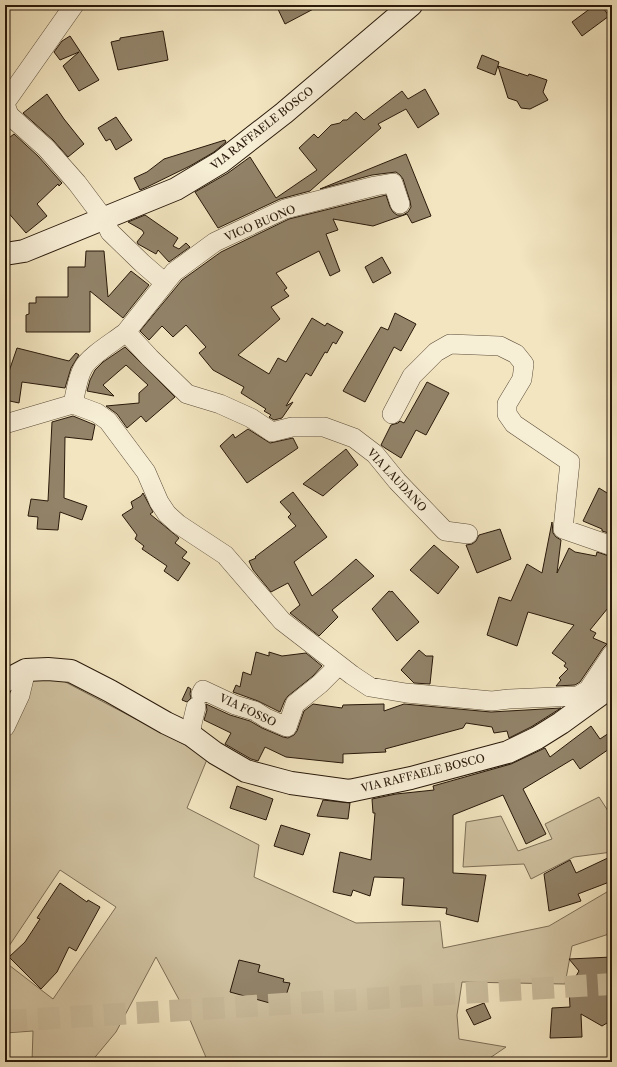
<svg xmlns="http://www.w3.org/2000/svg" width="617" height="1067" font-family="'Libre Caslon Text',serif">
<rect width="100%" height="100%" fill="#f2e5c0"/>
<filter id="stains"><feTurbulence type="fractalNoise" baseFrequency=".005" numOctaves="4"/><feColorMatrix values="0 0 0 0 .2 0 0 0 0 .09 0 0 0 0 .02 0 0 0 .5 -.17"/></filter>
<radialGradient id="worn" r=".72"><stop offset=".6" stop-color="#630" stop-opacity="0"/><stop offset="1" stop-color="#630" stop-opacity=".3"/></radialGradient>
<path fill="#d0c2a1" stroke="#7c6e56" d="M52 675 208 757 187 808 259 845 254 877 356 923 440 921 443 948 549 926 612 889V933L572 946 565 984 462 982 457 1015 459 1039 506 1047 484 1062H208L190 1020 156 957 116 1032 91 1062H32L33 1031 5 1033V962L53 999 116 907 60 870 5 952V690L23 677Z
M599 797 612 817V852L574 857 531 879 524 864 463 867 466 822 501 816 518 851 552 839 545 824Z"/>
<path fill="#928369" stroke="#29190a" d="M276 5H321L285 24Z
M595 5H601L609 16 582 36 572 22Z
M163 31 168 60 118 70 111 42 120 40V38Z
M70 36 99 80 79 91 63 66 79 52 60 60 54 52 62 41Z
M482 55 499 62 495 75 477 68Z
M498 66 528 76 529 74 547 80 543 92 548 100 530 109 521 108 517 101 508 98Z
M425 89 439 114 418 128 406 109 378 124 381 128 310 191 280 199 218 228 195 192 228 173 250 157 276 198 317 170 299 148 314 134 318 138 331 125 340 123 343 120H347L356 112 364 120 402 91 408 99Z
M47 94 64 119 84 144 68 157 53 140 23 113Z
M116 117 132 140 116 150 110 139 106 141 98 128Z
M14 134 38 156 62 183 59 186 58 184 37 204 47 216 26 233 5 209V141Z
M225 140 226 142 214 152 190 166 147 187 140 190 134 178 147 172 164 159Z
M406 154 431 216 412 223 407 214 373 226 333 219 338 230 326 234 340 271 330 276 319 251 276 273 287 288 284 290 289 296 271 307 280 319 238 355 269 374 278 358 286 362 312 318 325 326 327 323 343 332 336 344 333 342 327 353 325 352 311 376 306 373 286 406 293 402 282 418 274 420 269 417 271 415 264 411 266 409 241 393 244 387 213 370 199 353 206 347 186 325 173 337 162 326 149 340 140 331 182 280 221 252 289 219 386 195 390 207 393 212 397 215H403L408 212 411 207 410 201 403 179 400 175 396 172 372 175 320 189Z
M145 215 178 238 173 246 179 249 186 243 190 247 169 262 158 250 156 254 138 244 137 242 144 233 142 230 128 222Z
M86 251H104L108 297 131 271 149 285 123 318 90 291V332H26V315L29 314V303H36V297H68V267H85Z
M382 257 391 273 373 283 365 267Z
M395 313 416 324 401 351 394 347 365 402 343 391 381 327 388 330Z
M125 347 175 397 146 422 141 416 127 428 117 414 106 406 139 403V393L148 385 126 365 103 385 114 396 87 391 90 380 95 370 103 362Z
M17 348 69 361 76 353 79 355 71 368 65 388 22 382 19 403 5 400V383Z
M427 382 449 393 426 435 416 430 401 458 385 448 381 445 391 425 398 423 400 421 404 423Z
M73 416 95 425 92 440 65 437 64 498 87 506 82 520 60 512 58 530 37 529 38 517 28 516 31 499 48 501 52 422Z
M248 429 270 443 293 438 298 448 247 483 220 446 233 434 235 438Z
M346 449 358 465 323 496 303 484Z
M599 488 612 496V534L602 531V529L583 521Z
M293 492 327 537 294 562 312 596 331 581 356 559 374 576 332 610 338 617 319 636 290 613 300 605 288 583 271 592 253 570 249 561 256 558 255 557 296 526 288 517 291 514 280 502Z
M143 493 153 512 150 514 179 538 175 543 187 552 182 558 190 563 178 581 164 571 167 566 142 549 144 546 135 539 137 535 122 515 133 508 131 502 141 496Z
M552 522 553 533 556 537 561 540 557 573 569 548 575 552 596 556 597 552 612 557V603L590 630 596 633 593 638 607 644 603 648 580 682 575 685 556 686 561 680 559 678 568 669 564 666 566 663 552 653 574 625 528 612 517 646 487 635 499 597 511 601 527 564 542 573Z
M500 529 511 559 477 573 466 545 472 544 476 541 479 535Z
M434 545 459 567 438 594 410 570Z
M389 591 391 592 392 591 419 622 397 641 372 609Z
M419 650 426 656H433L430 684 414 683 401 670Z
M256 652 269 656V652L282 656 306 653 322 666 313 676 288 696 285 700 280 712 258 701 233 692 236 685 240 687 243 672 251 675Z
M188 687 191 689 190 694 191 698 187 702 182 700Z
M206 704 230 715 250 721 262 728 283 737 288 738 294 735 297 731 304 711 313 704 342 708 343 705 384 704V711L404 704 491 712 561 708 531 727 509 738 507 731 494 733 492 727 466 723 463 728 385 749 386 752 343 754V763L286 757 265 747 258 761 251 759 225 744 231 733 204 720 207 710Z
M591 726 600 739 612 731V747L580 769 573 759 523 789 546 834 526 844 503 795 453 815V873L486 875 478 922 446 914 447 908 402 905 404 878 374 877 370 896 353 890 351 896 333 892 340 852 371 860 375 813H373L372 799 396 794 434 790 433 786 511 764 545 748 550 757Z
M237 786 273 799 266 820 230 808Z
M323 800 350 803 348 819 317 816Z
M281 825 310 834 303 855 274 846Z
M612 856V881L578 894 581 901 549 911 544 874 570 860 576 873Z
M60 883 87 902 88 900 100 907 76 951 69 947 57 972 41 989 9 957 25 942 40 919 37 918Z
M612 957V1020L602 1026 581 1014 582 1037 550 1038 552 1008 570 1007 569 988 579 971 569 959Z
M239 960 260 965 258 972 284 979 283 982 290 983 285 999 279 997 277 1005 230 992Z
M484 1003 491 1018 474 1025 466 1010Z"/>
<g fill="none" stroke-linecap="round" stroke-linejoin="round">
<path stroke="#cabc9c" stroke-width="22" stroke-dasharray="22 11" stroke-linecap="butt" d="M5 1021 612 984"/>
<defs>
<path id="street" d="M5 103 74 5
M5 104 9 115 46 148 77 183 104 219 110 232 142 263 165 283 126 332 150 358 187 394 220 404 251 418 272 432 292 427H324L354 438 375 454 397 481 445 531 468 534
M165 283 174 272 215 242 285 209 375 186 393 183 400 204
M126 332C115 341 89 356 83 368 77 379 76 391 73 404L97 413 108 421 146 472 159 502 167 514 178 524 225 555 282 621 352 675 370 687 406 693 492 701 509 699 578 696 588 690 612 654
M392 414 412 376 436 352 450 344 500 346 516 354 524 364 522 379 507 404V414L514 424 570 462 563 529 612 546
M5 424 73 404
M201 694 203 690 235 705 255 711 266 718 287 727 295 704 320 684 339 665
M5 727 20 695 26 670
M191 735 192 724 196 707"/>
<path id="secondary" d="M5 254 24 251 176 189 221 162 284 113 411 5
M5 681 26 670 48 669 71 671 110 691 166 723 191 735 215 753 246 771 291 783 349 791 411 778 508 752 537 738 561 723 612 686"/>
</defs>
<use href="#street" stroke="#5b4c38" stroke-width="20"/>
<use href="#secondary" stroke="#29190a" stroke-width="24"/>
<use href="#street" stroke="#f7eed6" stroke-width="19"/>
<use href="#secondary" stroke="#f7eed6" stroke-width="22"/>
</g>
<g text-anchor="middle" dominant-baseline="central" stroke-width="3" stroke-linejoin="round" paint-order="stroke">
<g font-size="11" fill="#29190a" stroke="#f7eed6">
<text transform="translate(262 128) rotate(-38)">VIA RAFFAELE BOSCO</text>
<text transform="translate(260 223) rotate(-23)">VICO BUONO</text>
<text transform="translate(397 480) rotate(47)">VIA LAUDANO</text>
<text transform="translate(248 710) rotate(25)">VIA FOSSO</text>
<text transform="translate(423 773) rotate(-14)">VIA RAFFAELE BOSCO</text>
</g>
</g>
<rect width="617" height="1067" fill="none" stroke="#f2e5c0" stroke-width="20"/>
<rect x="6" y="6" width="605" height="1055" fill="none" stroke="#29190a" stroke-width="2"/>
<rect x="10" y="10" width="597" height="1047" fill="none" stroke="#29190a"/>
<rect width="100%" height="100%" filter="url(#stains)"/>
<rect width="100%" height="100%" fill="url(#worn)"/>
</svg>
